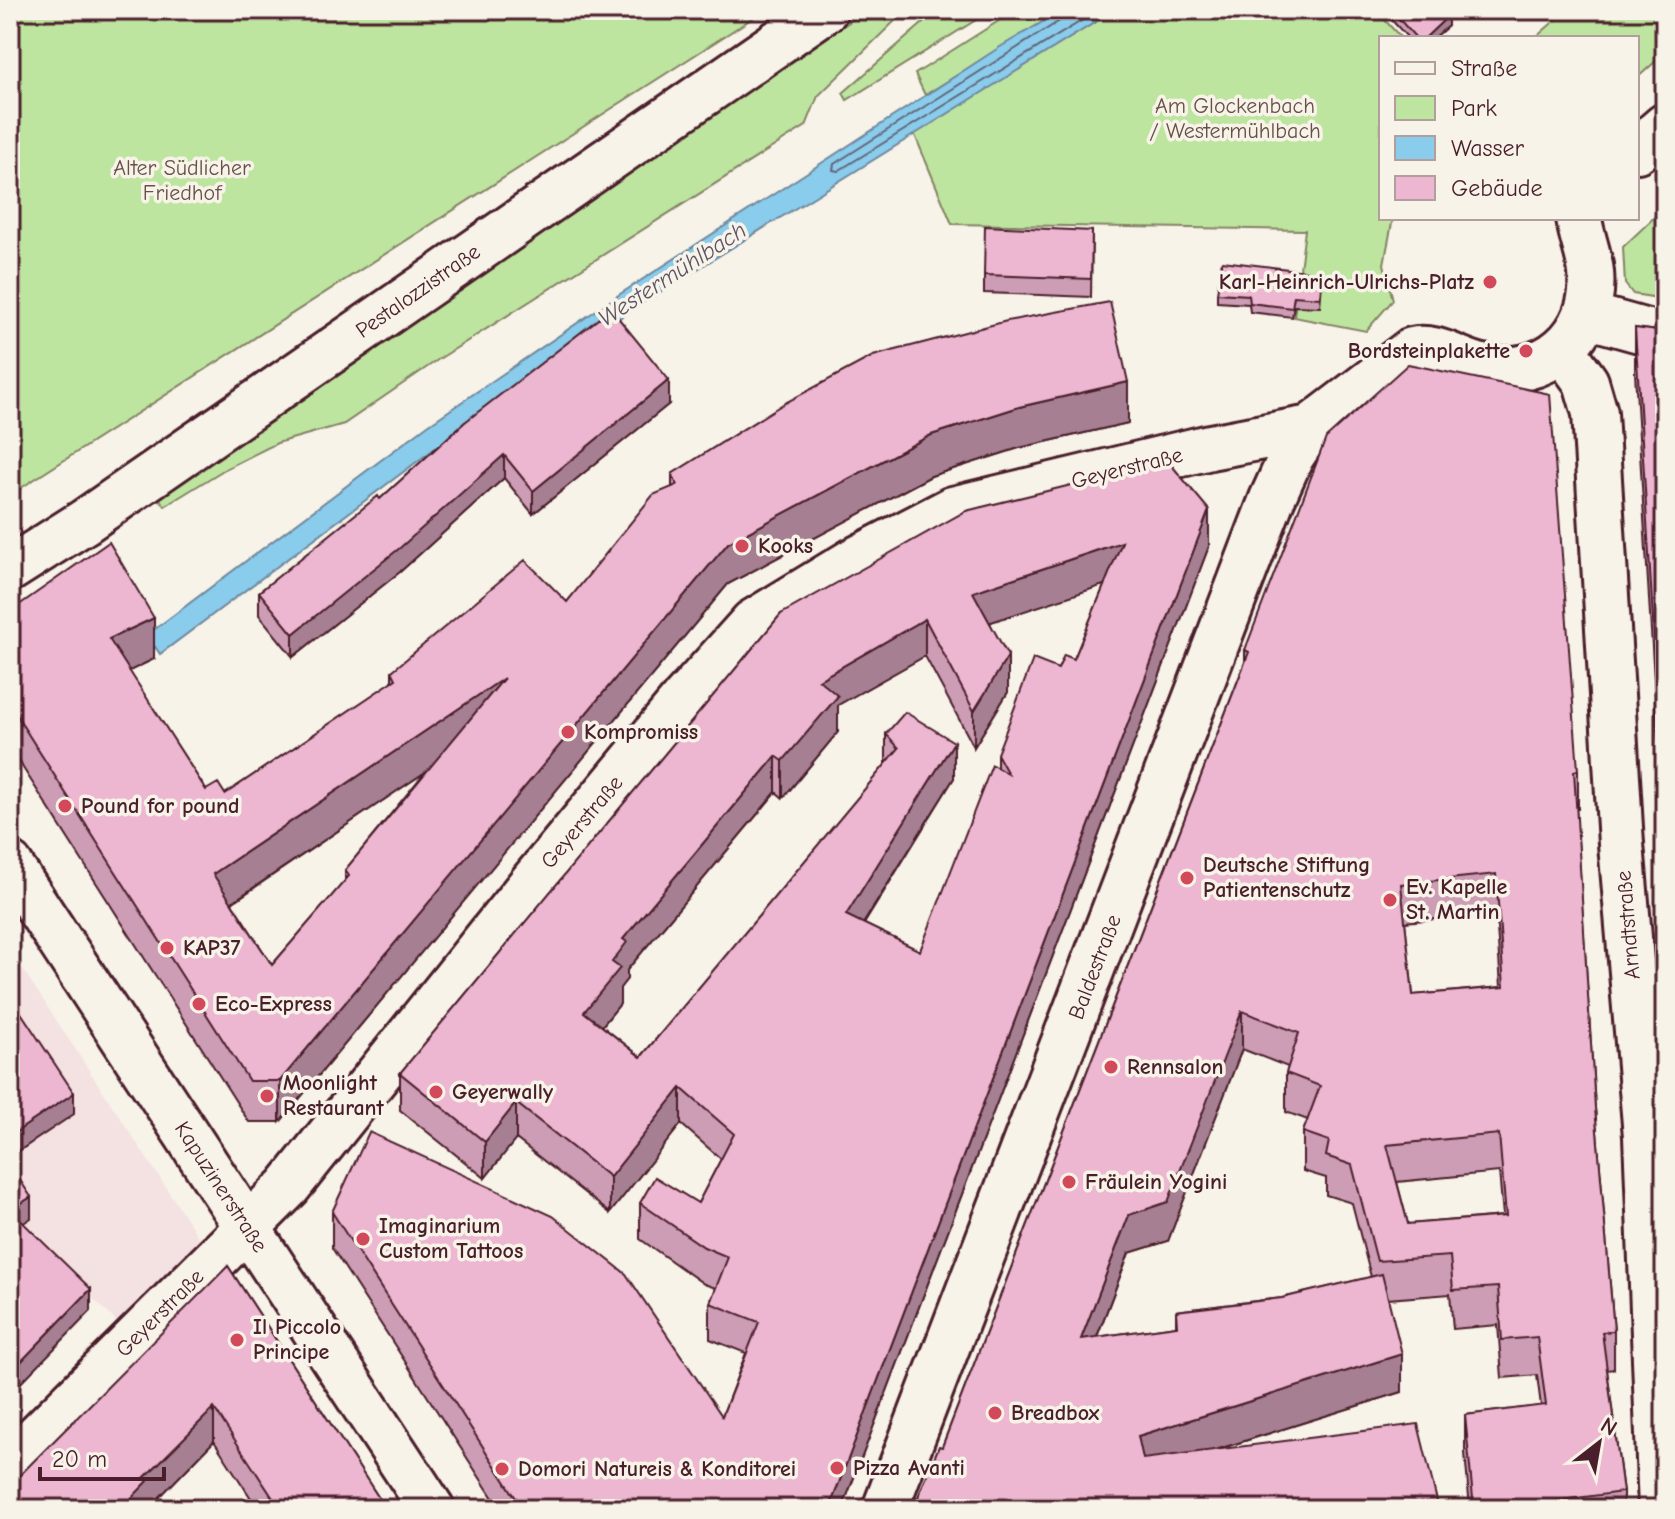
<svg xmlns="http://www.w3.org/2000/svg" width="1675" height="1519" font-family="'Comic Neue',sans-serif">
<rect width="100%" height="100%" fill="#f7f3e8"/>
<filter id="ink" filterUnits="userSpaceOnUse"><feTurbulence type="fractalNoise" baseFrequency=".0125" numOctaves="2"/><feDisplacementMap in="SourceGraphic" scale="16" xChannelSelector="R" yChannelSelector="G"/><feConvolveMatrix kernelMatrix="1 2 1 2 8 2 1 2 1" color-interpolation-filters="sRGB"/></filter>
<g filter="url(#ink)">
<path fill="#f4e1e1" d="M10 950 201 1241 117 1322 28 1235 10 1248Z"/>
<path fill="#bee59f" stroke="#848265" stroke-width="2" d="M10 10H765L10 495Z
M867 10H906L818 96 806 126 439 359 344 424 277 443 225 469 165 506 153 490Z
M938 10H992L847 100 843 93Z
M1016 10H1063L925 95 915 74Z
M1115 10H1376L1401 38H1381V218H1393L1384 264 1393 300 1366 331 1294 317 1305 230 952 224 914 133Z
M1567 10H1662L1665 53 1637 78V38H1535Z
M1665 207V299L1633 294 1625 284 1623 247Z"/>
<path fill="#89cceb" stroke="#70879e" stroke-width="2" d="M1063 10H1115L630 311 442 443 160 654 147 635 428 425 617 296 1000 47Z"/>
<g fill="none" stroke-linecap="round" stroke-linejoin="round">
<path stroke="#636478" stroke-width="2" d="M1066 10 1061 20 834 164 833 170 838 171 1099 10"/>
<defs>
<path id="minor" d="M1637 150 1665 126
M1586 315 1665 337
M1563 350 1586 382 1595 413 1621 844 1646 1136 1661 1509
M10 569 84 522 825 10
M10 1463 288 1187 534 880 684 699 753 622 853 561 953 509 1210 447 1310 428 1412 350C1436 344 1458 362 1482 367 1544 381 1597 336 1591 272 1589 253 1581 236 1579 218
M885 1509 1272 499 1291 457 1310 428"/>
<path id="secondary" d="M10 865 432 1509"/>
</defs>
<use href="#minor" stroke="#4a1f2b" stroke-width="50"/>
<use href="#secondary" stroke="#4a1f2b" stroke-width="50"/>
<use href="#minor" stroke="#f7f3e8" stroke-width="44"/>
<use href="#secondary" stroke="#f7f3e8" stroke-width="44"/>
</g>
<path fill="#cc9db4" stroke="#4a1f2b" stroke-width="2" fill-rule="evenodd" d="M1388 10H1442L1448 26 1434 38H1408L1388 16Z
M1092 231 1091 297 984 293V275Z
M1322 283 1320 307 1294 306 1292 317 1250 312 1249 304 1217 302V293Z
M1635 328 1665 332V857L1635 373Z
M669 404 533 514 504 478 401 571 293 657 259 615V592L380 499 465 422Z
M1128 423 1019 448 931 476 728 584 280 1122H249L23 768 10 743V604L154 659 129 671 206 790 225 794 392 682V671L567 602 672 488V474ZM426 771 345 870V881L272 965 232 903Z
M1209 546 842 1509H500L332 1248V1212L722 1416 746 1353 710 1339V1303L716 1288 704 1284 640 1239V1203H698L721 1159 681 1124 610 1213 516 1139 485 1178 400 1110V1073L781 614ZM1105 584 1074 659 1058 669 997 754V768L920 951 864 924 954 778 886 734V764L641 1057 602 1026 620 1004V988L627 979V970L776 792 783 798 838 732V705L925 656 974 747 1008 692 990 622Z
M1245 650 1578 770V809H1576L1595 1108 1614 1331V1369L1607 1370 1623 1492V1509H1470L1465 1453V1415L1541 1406 1537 1375 1502 1378 1498 1325 1453 1329 1450 1294 1388 1299 1402 1392 1219 1449 1439 1509 942 1447 1245 662ZM1496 913 1501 987 1413 995 1405 922ZM1242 1049 1288 1067 1286 1073V1112L1308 1120 1303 1132V1171L1326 1178V1195L1352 1203 1371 1277 1282 1298 1176 1311V1326L1097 1337 1129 1253 1168 1241ZM1499 1172 1503 1216 1408 1224 1397 1182Z
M228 1266 386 1509H258L214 1441 148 1509H10Z"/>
<path fill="#a68092" stroke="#4a1f2b" stroke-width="2" d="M1448 16V26L1434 38H1425Z
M669 380V404L533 514V491Z
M1128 382V423L1019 448 931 476 728 584 280 1122V1081L728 543 931 435 1019 407Z
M504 455V478L401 571 293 657V634Z
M1209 510V546L842 1509H829Z
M1122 542V579L973 628V592Z
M154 618V659L109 681V639Z
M925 619V656L838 705V732L783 798V761L819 680Z
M1008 656V692L974 747V711Z
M504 678V719L213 915V874Z
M954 742V778L846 951V915Z
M776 756V792L627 970V979L620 988V1004L584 1048V1012L623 939Z
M1242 1011V1049L1168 1241 1129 1253 1081 1378V1339L1129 1215Z
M681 1088V1124L610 1213V1177Z
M74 1093V1114L10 1157V1136Z
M516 1103V1139L485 1178V1142Z
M31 1197V1218L10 1232V1210Z
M91 1289V1311L10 1394V1373Z
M1402 1354V1392L1138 1474V1436Z
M214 1408V1441L148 1509H121L144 1478Z"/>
<path fill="#edb7d1" stroke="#4a1f2b" stroke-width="2" fill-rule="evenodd" d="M1391 10H1442L1448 16 1425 38H1416Z
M985 226 1092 231 1091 279 984 275Z
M1222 261 1322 273 1320 298 1294 296 1292 308 1250 303 1249 295 1217 293Z
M1110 302 1128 382 1019 407 931 435 728 543 280 1081H249L23 726 10 702V604L19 605 109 542 154 618 109 639 206 790 218 783 225 794 396 679 392 671 525 560 567 602 653 495 677 485 672 474 783 404 873 356 1007 321ZM504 678 345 870 349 876 272 965 213 874Z
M611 309 669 380 533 491 504 455 401 547 293 634 259 592 378 496 380 499 465 422Z
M1635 328 1665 332V812Z
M1408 364 1550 394 1578 770 1574 771 1595 1108 1614 1331 1602 1332 1623 1492 1492 1509H1474L1465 1415 1546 1405 1537 1337 1502 1340 1498 1287 1453 1290 1450 1256 1377 1261 1352 1165 1326 1156 1329 1141 1303 1132 1320 1086 1286 1073 1299 1033 1242 1011 1168 1202 1129 1215 1081 1339 1177 1326 1176 1311 1282 1298 1382 1274 1402 1354 1138 1436 1143 1459 1418 1424 1439 1509H913L939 1446 942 1447 1249 652 1245 650 1326 438ZM1496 874 1504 987 1413 995 1401 884ZM1499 1134 1506 1216 1408 1224 1387 1145Z
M1168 461 1209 510 829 1509H523L332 1212 369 1132 553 1216 626 1274 722 1416 759 1322 710 1303 728 1257 704 1247 640 1203 655 1177 698 1203 734 1134 681 1088 610 1177 516 1103 485 1142 400 1073 781 614 966 511ZM1122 542 1074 659 1064 655 1058 669 1033 659 997 754 1008 774 992 765 920 951 846 915 954 742 905 712 886 734 899 748 641 1057 584 1012 620 968 612 962 627 942 623 939 776 756 783 761 838 696 819 680 925 619 974 711 1008 656 973 592Z
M10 996 74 1093 10 1136Z
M10 1165 31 1197 10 1210 91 1289 10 1373Z
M228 1266 386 1509H280L214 1408 144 1478 148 1481 121 1509H10V1485Z"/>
</g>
<g fill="#d1495b" stroke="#f7f3e8" stroke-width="3">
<circle cx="1490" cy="282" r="8"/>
<circle cx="1526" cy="351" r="8"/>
<circle cx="742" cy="546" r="8"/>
<circle cx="568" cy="732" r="8"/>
<circle cx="65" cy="806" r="8"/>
<circle cx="1187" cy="878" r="8"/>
<circle cx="1390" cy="900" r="8"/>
<circle cx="167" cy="948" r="8"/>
<circle cx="199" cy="1004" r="8"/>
<circle cx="1111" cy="1067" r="8"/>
<circle cx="436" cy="1092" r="8"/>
<circle cx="267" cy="1096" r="8"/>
<circle cx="1069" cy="1182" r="8"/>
<circle cx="363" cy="1239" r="8"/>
<circle cx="237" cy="1340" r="8"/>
<circle cx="995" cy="1413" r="8"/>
<circle cx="837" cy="1468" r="8"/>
<circle cx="502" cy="1469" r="8"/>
</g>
<g text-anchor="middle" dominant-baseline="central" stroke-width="7" stroke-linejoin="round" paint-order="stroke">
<g font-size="22" fill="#675048" stroke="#f7f3e8">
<text x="1235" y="106">Am Glockenbach<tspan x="1235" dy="25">/ Westermühlbach</tspan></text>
<text x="182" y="168">Alter Südlicher<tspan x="182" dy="25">Friedhof</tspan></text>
</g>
<g font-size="22" font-weight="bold" fill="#4a1f2b" stroke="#f7f3e8" text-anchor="start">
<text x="1474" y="282" text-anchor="end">Karl-Heinrich-Ulrichs-Platz</text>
<text x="1510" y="351" text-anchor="end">Bordsteinplakette</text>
<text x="758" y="546">Kooks</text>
<text x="584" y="732">Kompromiss</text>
<text x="81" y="806">Pound for pound</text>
<text x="1203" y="865">Deutsche Stiftung<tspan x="1203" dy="25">Patientenschutz</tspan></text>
<text x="1406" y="887">Ev. Kapelle<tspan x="1406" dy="25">St. Martin</tspan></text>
<text x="183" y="948">KAP37</text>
<text x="215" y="1004">Eco-Express</text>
<text x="1127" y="1067">Rennsalon</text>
<text x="283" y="1083">Moonlight<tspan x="283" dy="25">Restaurant</tspan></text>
<text x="452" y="1092">Geyerwally</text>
<text x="1085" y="1182">Fräulein Yogini</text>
<text x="379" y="1226">Imaginarium<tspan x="379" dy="25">Custom Tattoos</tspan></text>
<text x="253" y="1327">Il Piccolo<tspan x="253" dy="25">Principe</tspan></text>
<text x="1011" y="1413">Breadbox</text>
<text x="853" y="1468">Pizza Avanti</text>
<text x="518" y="1469">Domori Natureis &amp; Konditorei</text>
</g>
<g font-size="22" fill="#4a1f2b" stroke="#f7f3e8">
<text transform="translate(418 291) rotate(-35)">Pestalozzistraße</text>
<text transform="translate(1127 468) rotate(-14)">Geyerstraße</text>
<text transform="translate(582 822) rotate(-50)">Geyerstraße</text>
<text transform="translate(1628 925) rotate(-95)">Arndtstraße</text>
<text transform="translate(1095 967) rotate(-69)">Baldestraße</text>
<text transform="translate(221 1187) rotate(57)">Kapuzinerstraße</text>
<text transform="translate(160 1313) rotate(-45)">Geyerstraße</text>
</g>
<g font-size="24" font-style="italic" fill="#5d5365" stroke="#f7f3e8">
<text transform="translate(672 274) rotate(-33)">Westermühlbach</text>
</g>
</g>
<rect width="1675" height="1519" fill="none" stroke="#f7f3e8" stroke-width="40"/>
<rect x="20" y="20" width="1635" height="1479" fill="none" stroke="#4a1f2b" stroke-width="3" filter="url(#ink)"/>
<rect x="1379" y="36" width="260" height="184" fill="#f7f3e8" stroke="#b29e9c" stroke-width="2"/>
<rect x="1395" y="62" width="40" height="12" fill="#f7f3e8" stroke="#b29e9c" stroke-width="2"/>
<text x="1451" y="76" font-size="24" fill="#4a1f2b">Straße</text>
<rect x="1395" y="96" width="40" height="24" fill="#bee59f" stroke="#b29e9c" stroke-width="2"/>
<text x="1451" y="116" font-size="24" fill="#4a1f2b">Park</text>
<rect x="1395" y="136" width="40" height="24" fill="#89cceb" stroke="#b29e9c" stroke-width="2"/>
<text x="1451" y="156" font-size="24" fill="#4a1f2b">Wasser</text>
<rect x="1395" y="176" width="40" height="24" fill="#edb7d1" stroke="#b29e9c" stroke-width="2"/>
<text x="1451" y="196" font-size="24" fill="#4a1f2b">Gebäude</text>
<g transform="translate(1599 1443) rotate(31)" stroke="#f7f3e8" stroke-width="6" paint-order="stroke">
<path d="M0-6L14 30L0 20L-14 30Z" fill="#4a1f2b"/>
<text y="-12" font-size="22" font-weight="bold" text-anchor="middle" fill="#4a1f2b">N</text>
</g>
<path d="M40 1467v12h124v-12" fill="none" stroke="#4a1f2b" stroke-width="4"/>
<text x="52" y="1467" font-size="24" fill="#4a1f2b" stroke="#f7f3e8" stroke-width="6" paint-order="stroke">20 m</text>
</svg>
